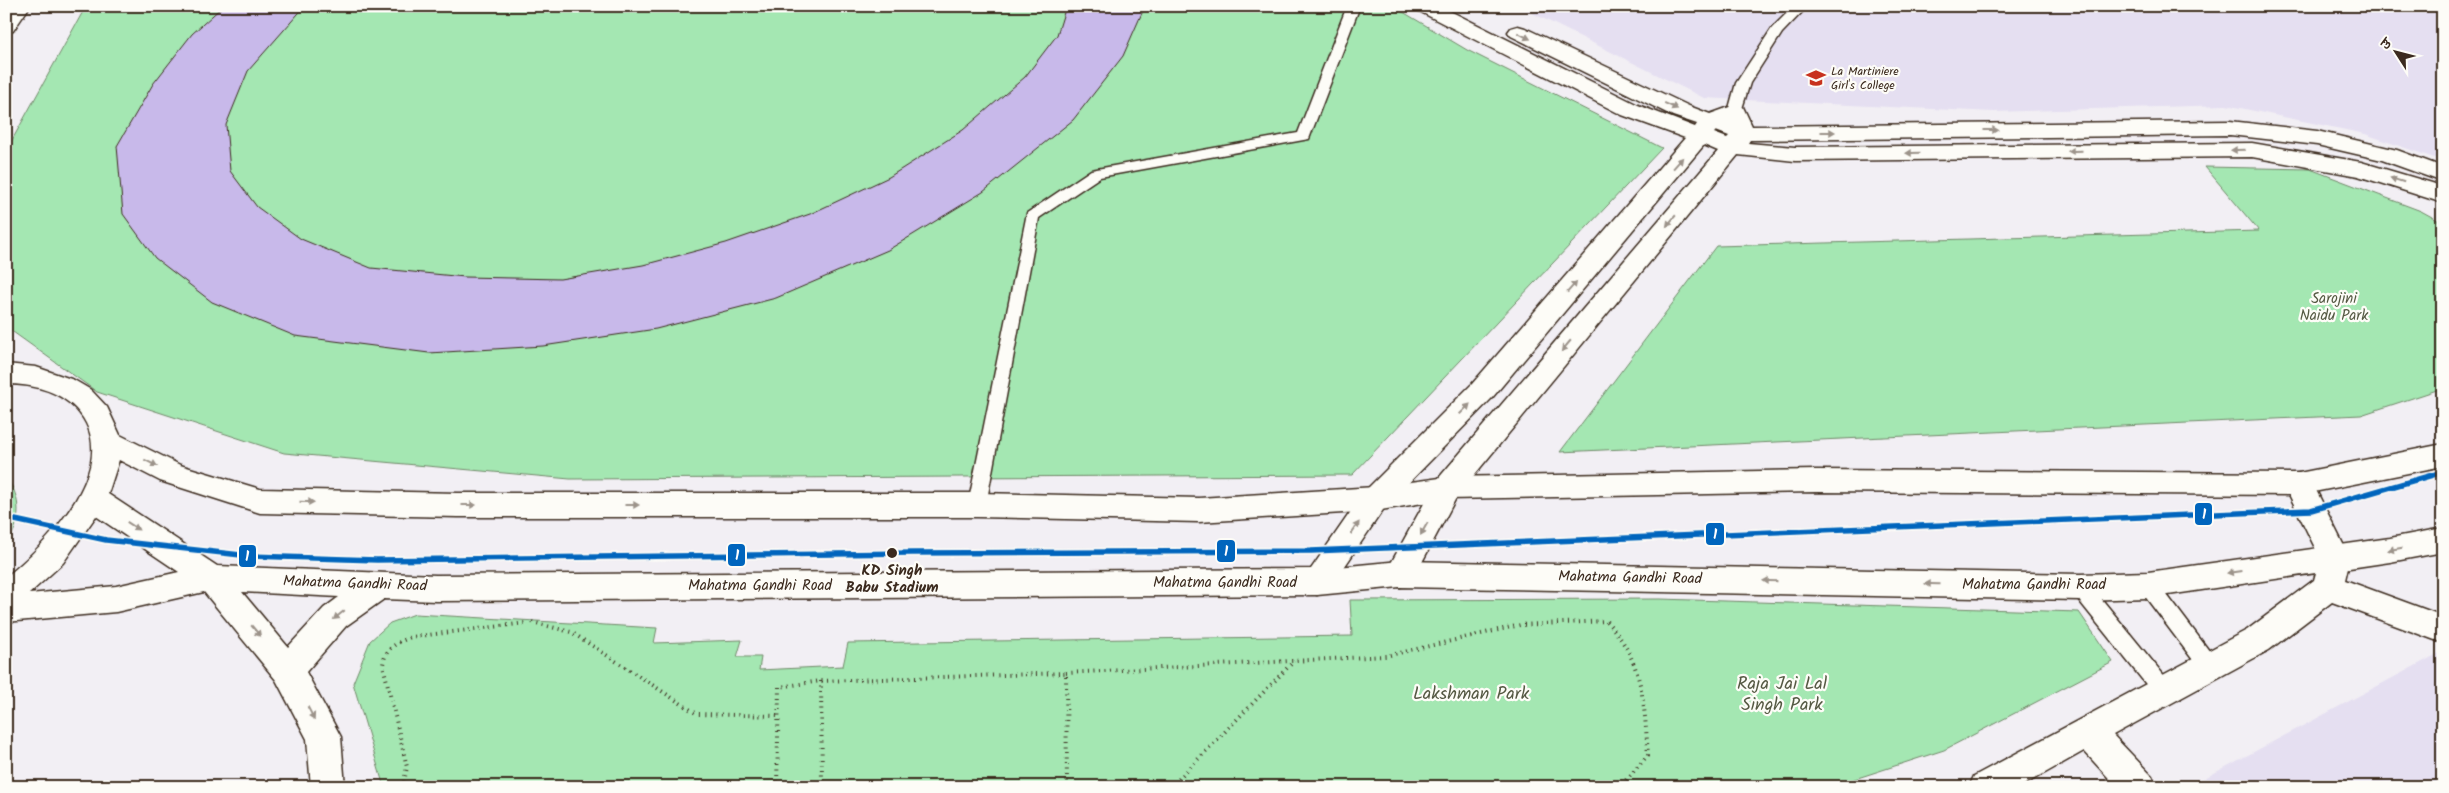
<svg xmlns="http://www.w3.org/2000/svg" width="2449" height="793" font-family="Kalam,'Playpen Sans Deva',sans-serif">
<rect width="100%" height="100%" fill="#f2eff4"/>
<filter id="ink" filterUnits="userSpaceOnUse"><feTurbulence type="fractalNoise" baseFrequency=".02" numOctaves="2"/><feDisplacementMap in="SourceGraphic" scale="10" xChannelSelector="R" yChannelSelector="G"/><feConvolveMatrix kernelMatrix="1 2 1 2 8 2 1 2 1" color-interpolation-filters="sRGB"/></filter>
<g filter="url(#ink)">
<path fill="#e5dff1" d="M1518 6H2443V161L2365 134 2226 105 1994 112 1704 98Z
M2443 651V787H2188Z"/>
<path fill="#a4e7b2" stroke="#708868" d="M86 6H1393L1467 50 1662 148 1352 475 570 479 284 453 97 392 6 327V151Z
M2205 167 2310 169 2421 211 2443 223V388L2361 415 1560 452 1716 246 2259 231Z
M6 478C22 496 22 525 6 543Z
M1660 599 2079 612 2113 662 1944 750 1830 787H384L353 683 370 641 390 623 415 614 657 628 654 643 742 640 737 657H761L759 670 843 666 848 643 1352 636 1350 600Z"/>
<path fill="#c8b9ea" stroke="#3b2a1e" d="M223 6H305L248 71 226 125 230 171 257 207 301 239 371 268 465 277 560 279 643 265 726 243 810 214 889 177 963 130 1025 77 1057 35 1066 6H1145L1123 56 1073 120 983 192 888 250 776 298 656 329 543 346 429 353 295 336 212 302 155 258 123 214 117 146 153 84 192 34Z"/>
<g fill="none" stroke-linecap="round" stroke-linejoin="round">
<defs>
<path id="service" d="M1347 6H1360L1309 139 1100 177 1039 218 986 505 984 510 977 512 970 510 968 505 1027 213 1091 170 1298 133Z
M1794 6H1808L1782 33 1750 83 1740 115H1730L1728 112 1736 83 1772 28Z
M2148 577 2155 579 2216 660 2219 666 2216 672 2209 675 2202 672 2141 591 2138 585 2141 579Z
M2080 579 2087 581 2171 684 2175 691 2171 698 2164 700 2157 698 2073 593 2070 587 2073 581Z"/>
<path id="minor" d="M2299 473 2309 476 2350 558 2345 580 2443 616V643L2332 602 2269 650 2113 735 2152 776 2157 787H2117L2084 751 2020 787H1969L1974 776 2247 630 2314 580 2320 558 2284 484 2289 476Z"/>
<path id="tertiary" d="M1414 6H1440L1638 105 1695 127 1697 124 1673 116 1511 36 1508 32 1511 28 1518 26 1525 28 1689 106 1710 114 1735 105 1743 107 1752 126 2230 121 2317 131 2397 150 2443 167V182L2382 160 2317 145 2230 135 1750 140 1748 143 1795 147 2252 143 2361 162 2432 183 2443 187V203L2358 176 2252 157 1795 161 1738 155 1457 496 1411 583 1400 587 1389 583 1385 574 1437 480 1718 151 1704 145 1492 398 1385 507 1328 591 1317 595 1306 591 1302 582 1365 491 1472 384 1685 138 1622 115 1417 10ZM1716 131 1729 136 1727 138 1714 133Z"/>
<path id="secondary" d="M10 6H30L13 31 6 33V11Z"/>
<path id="primary" d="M6 364 36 367 74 380 91 390 107 407 120 435 180 465 260 489 458 493H977L1199 498 1375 487 1447 477 1816 470 2299 473 2443 444V466L2299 495 1816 492 1447 499 1375 511 1199 522 977 517H458L260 513 160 481 119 460 108 494 217 566 436 575 1317 569 1400 561 2080 574 2148 572 2390 538 2443 528V552L2390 562 2148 598 2080 600 1400 587 1317 595 436 601 384 599 346 626 306 672 341 737 345 787H311L307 739 276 680 204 592 116 612 6 622V577C48 543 126 463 76 409 58 390 31 384 6 384ZM96 516 179 572 116 586 29 594 63 563ZM242 592 339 597 324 608 288 647Z"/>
</defs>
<use href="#service" stroke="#3b2a1e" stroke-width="3"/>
<use href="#minor" stroke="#3b2a1e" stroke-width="3"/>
<use href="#tertiary" stroke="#3b2a1e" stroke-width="3"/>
<use href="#secondary" stroke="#3b2a1e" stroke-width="3"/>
<use href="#primary" stroke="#3b2a1e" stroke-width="3"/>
<path stroke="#3b2a1e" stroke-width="4" stroke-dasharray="1 4.5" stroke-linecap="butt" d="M532 622 571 632 697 714 778 716
M1066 673 1386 656 1520 625 1606 621C1644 660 1644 704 1648 755L1620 787
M821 681 822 787
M403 787 407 767 383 665C385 648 396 643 411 637L526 623
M777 787 779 687 821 681 1066 673 1067 787
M1171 787 1294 661"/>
<use href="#service" fill="#fdfcf7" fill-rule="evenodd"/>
<use href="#minor" fill="#fdfcf7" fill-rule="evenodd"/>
<use href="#tertiary" fill="#fdfcf7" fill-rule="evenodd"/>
<use href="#secondary" fill="#fdfcf7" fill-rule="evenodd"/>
<use href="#primary" fill="#fdfcf7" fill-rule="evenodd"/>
<defs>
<path id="metro-1" d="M6 518 106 540 250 556 377 560 912 553 1311 551 2311 510 2443 472"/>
</defs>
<use href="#metro-1" stroke="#fdfcf7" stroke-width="9"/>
<use href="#metro-1" stroke="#0065bd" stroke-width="5.5"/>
</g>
<defs><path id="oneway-solid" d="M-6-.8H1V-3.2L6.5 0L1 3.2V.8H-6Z" transform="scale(1.25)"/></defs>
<g fill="#9c938a">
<use href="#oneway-solid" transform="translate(1524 36) rotate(26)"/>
<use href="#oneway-solid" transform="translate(1671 106) rotate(25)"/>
<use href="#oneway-solid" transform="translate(1991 130)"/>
<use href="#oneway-solid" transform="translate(1828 132)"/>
<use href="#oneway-solid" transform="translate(2238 150) rotate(179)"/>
<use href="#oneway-solid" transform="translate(2075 151) rotate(179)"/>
<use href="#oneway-solid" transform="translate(1913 153) rotate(179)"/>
<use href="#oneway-solid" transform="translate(1678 163) rotate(-49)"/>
<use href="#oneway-solid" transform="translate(2397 180) rotate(-163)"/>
<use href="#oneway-solid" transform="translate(1671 221) rotate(130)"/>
<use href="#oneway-solid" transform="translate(1572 287) rotate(-49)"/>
<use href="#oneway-solid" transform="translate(1566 346) rotate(130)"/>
<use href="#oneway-solid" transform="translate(1465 409) rotate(-45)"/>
<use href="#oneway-solid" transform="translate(151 463) rotate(27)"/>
<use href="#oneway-solid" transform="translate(307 502) rotate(1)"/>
<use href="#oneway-solid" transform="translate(469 505)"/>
<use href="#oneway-solid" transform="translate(632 505)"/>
<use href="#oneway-solid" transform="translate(133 526) rotate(34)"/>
<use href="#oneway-solid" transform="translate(1355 528) rotate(-55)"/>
<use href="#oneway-solid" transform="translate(1424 529) rotate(119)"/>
<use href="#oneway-solid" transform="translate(2395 549) rotate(170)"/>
<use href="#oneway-solid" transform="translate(2234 572) rotate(172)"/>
<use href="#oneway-solid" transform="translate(1770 581) rotate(-179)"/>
<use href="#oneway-solid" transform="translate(1932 584) rotate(-179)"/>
<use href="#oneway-solid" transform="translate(339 615) rotate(141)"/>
<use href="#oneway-solid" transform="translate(256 631) rotate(50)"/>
<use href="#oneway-solid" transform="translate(311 713) rotate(62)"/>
</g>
</g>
<defs>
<symbol id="school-bare" viewBox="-9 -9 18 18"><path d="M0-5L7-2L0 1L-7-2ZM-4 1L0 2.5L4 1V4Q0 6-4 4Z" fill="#c8321e" stroke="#fdfcf7" stroke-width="2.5" paint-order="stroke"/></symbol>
</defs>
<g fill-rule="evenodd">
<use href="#school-bare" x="1802" y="64" width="28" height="28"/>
</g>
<circle fill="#3b2a1e" stroke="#fdfcf7" stroke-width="2" cx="892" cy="553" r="6"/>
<g text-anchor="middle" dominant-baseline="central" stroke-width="4.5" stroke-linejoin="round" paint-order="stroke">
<g font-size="12" fill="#3b2a1e" stroke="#fdfcf7" text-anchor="start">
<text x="1831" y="71">La Martiniere<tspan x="1831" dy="14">Girl's College</tspan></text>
</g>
<g font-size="15" fill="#555943" stroke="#fdfcf7">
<text x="2334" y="299">Sarojini<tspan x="2334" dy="17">Naidu Park</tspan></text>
</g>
<g font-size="15" font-weight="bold" fill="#3b2a1e" stroke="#fdfcf7">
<text x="892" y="571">KD Singh<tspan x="892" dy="17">Babu Stadium</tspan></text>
</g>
<g font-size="15" fill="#3b2a1e" stroke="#fdfcf7">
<text transform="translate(1630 578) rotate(1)">Mahatma Gandhi Road</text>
<text x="1225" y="583">Mahatma Gandhi Road</text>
<text transform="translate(355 584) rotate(2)">Mahatma Gandhi Road</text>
<text x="2034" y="585">Mahatma Gandhi Road</text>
<text x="760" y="586">Mahatma Gandhi Road</text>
</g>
<g font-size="18" fill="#555943" stroke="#fdfcf7">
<text x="1782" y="684">Raja Jai Lal<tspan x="1782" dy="21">Singh Park</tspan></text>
<text x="1471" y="694">Lakshman Park</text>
</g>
</g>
<g stroke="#fdfcf7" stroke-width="2">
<rect x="2194" y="502" width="19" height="24" rx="5" fill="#0065bd"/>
<rect x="1705" y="522" width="20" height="24" rx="5" fill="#0065bd"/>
<rect x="1216" y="539" width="20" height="24" rx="5" fill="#0065bd"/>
<rect x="727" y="543" width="19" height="24" rx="5" fill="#0065bd"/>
<rect x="238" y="544" width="19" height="24" rx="5" fill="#0065bd"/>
</g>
<g font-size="14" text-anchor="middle" font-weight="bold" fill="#fff">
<text x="2204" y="519">1</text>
<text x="1715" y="539">1</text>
<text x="1226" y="556">1</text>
<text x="737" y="560">1</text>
<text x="247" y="561">1</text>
</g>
<rect width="2449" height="793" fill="none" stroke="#fdfcf7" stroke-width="25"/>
<rect x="12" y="12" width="2424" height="768" fill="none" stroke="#3b2a1e" stroke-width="2" filter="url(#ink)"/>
<g transform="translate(2396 52) rotate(306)" stroke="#fdfcf7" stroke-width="4" paint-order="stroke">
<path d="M0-4L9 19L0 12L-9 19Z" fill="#3b2a1e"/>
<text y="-8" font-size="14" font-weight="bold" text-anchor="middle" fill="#3b2a1e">उ</text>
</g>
</svg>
